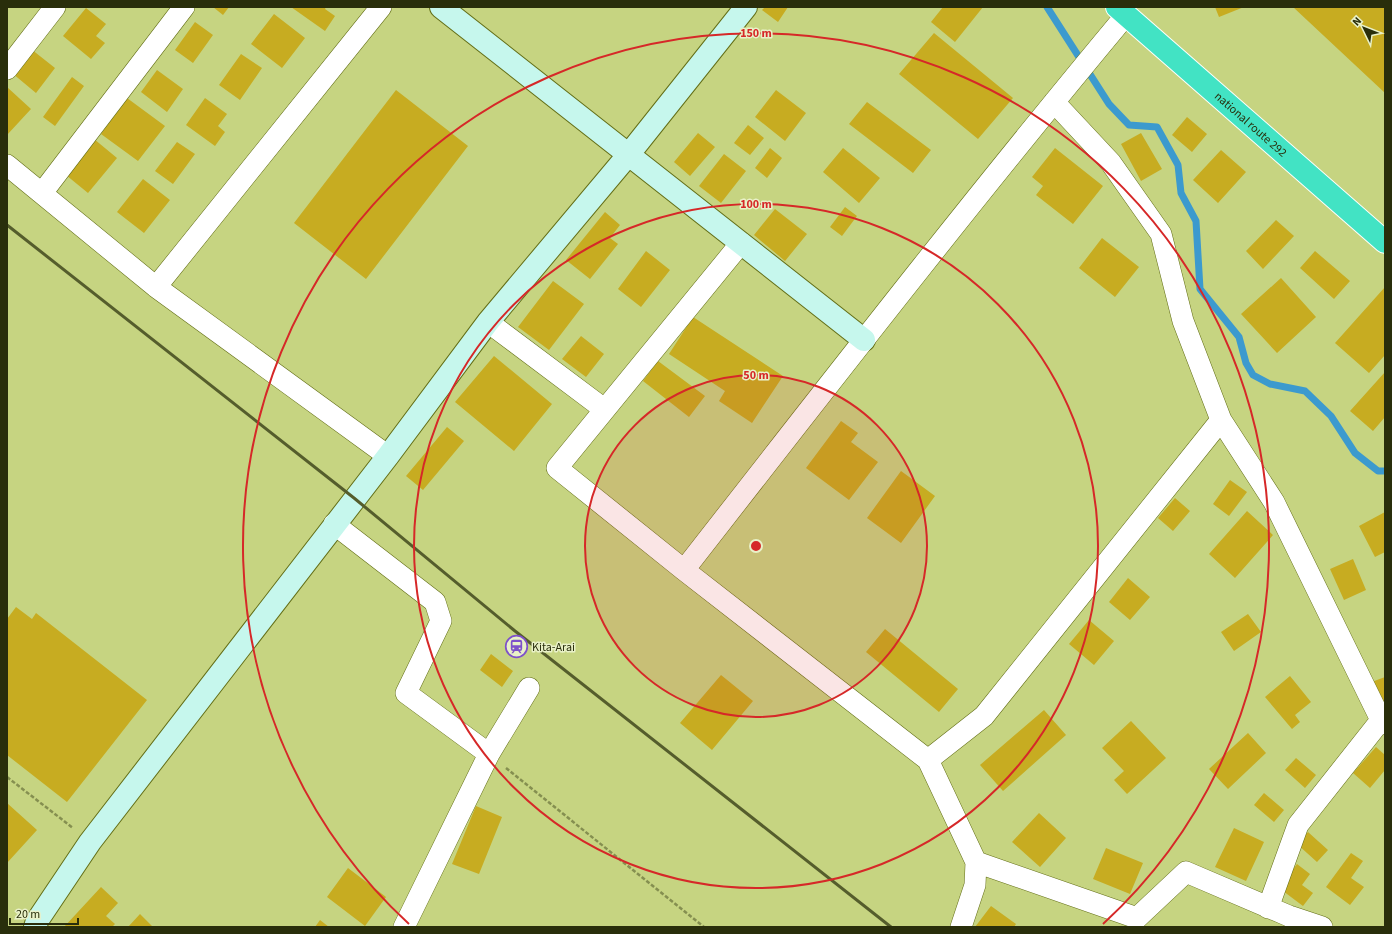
<svg xmlns="http://www.w3.org/2000/svg" width="1392" height="934" font-family="'Source Sans 3',sans-serif">
<rect width="100%" height="100%" fill="#c6d481"/>
<g fill="none" stroke-linecap="round" stroke-linejoin="round">
<path stroke="#3c9ace" stroke-width="7" d="M1047 7 1109 104 1129 125 1157 127 1178 165 1181 193 1196 221 1200 289 1239 337 1246 363 1253 375 1270 384 1305 391 1331 416 1355 453 1378 471H1385"/>
</g>
<path fill="#c7ac21" d="M213 7H229L223 15Z
M291 7H326L325 9 335 16 325 31Z
M765 7H788L778 22 762 10Z
M943 7H983L955 42 931 22Z
M1215 7H1244L1219 17Z
M1293 7H1385V93Z
M86 8 106 24 96 36 105 43 91 59 63 36Z
M274 14 305 38 282 68 251 44Z
M195 22 213 35 193 63 175 50Z
M934 33 1013 98 978 139 899 74Z
M31 49 55 68 36 93 12 73Z
M241 54 262 68 240 100 219 85Z
M157 70 183 89 167 112 141 92Z
M72 77 84 86 55 126 43 117Z
M7 87 31 109 7 135Z
M396 90 468 146 366 279 294 223Z
M776 90 806 113 785 141 755 117Z
M127 98 165 126 138 161 101 134Z
M205 98 227 114 218 126 225 132 215 146 186 125Z
M867 102 931 150 913 173 849 124Z
M1187 117 1207 134 1192 152 1172 135Z
M748 125 764 138 750 155 734 143Z
M698 133 715 147 690 176 674 162Z
M1141 133 1162 169 1141 181 1121 144Z
M94 139 117 158 88 193 66 175Z
M177 142 195 154 173 184 155 171Z
M770 148 782 158 767 178 755 168Z
M843 148 880 178 859 203 823 172Z
M1055 148 1103 186 1073 224 1036 195 1043 186 1032 177Z
M1221 150 1246 172 1218 203 1193 180Z
M724 154 746 171 721 203 699 186Z
M143 179 170 200 144 233 117 212Z
M845 207 857 216 842 236 830 227Z
M775 209 807 234 785 261 754 235Z
M605 212 620 225 610 238 618 244 590 279 566 260Z
M1276 220 1294 236 1263 269 1246 251Z
M1102 238 1139 267 1115 297 1079 268Z
M646 251 670 270 641 307 618 289Z
M1315 251 1350 281 1334 299 1300 268Z
M1281 278 1316 317 1277 353 1241 314Z
M553 281 584 304 549 350 518 327Z
M1385 287V355L1369 373 1335 343Z
M693 317 783 376 752 423 719 401 725 391 669 354Z
M581 336 604 354 586 377 562 359Z
M494 356 552 404 514 451 455 402Z
M658 361 705 396 689 417 643 381Z
M1385 372V417L1373 431 1350 411Z
M841 421 858 433 851 442 878 462 849 500 806 468Z
M447 427 464 441 423 490 406 476Z
M901 471 935 496 901 543 867 518Z
M1230 480 1247 492 1229 516 1213 504Z
M1175 498 1190 511 1173 531 1158 518Z
M1247 511 1273 535 1235 578 1209 554Z
M1385 512V552L1375 557 1359 526Z
M1353 559 1366 590 1344 600 1330 569Z
M1128 578 1150 597 1130 620 1109 602Z
M16 607 32 619 36 613 147 700 67 802 7 755V619Z
M1248 614 1261 632 1234 651 1221 632Z
M1089 620 1114 641 1094 665 1069 644Z
M885 629 958 689 939 712 866 652Z
M491 654 513 671 502 687 480 670Z
M721 675 753 701 712 750 680 723Z
M1290 676 1311 702 1295 715 1300 722 1292 729 1265 697Z
M1385 677V714L1369 683Z
M1044 710 1066 735 1003 791 980 765Z
M1131 721 1166 758 1127 794 1114 780 1124 771 1102 748Z
M1248 733 1266 753 1228 789 1209 769Z
M1376 747 1385 755V770L1370 788 1353 773Z
M1296 758 1316 775 1305 788 1285 770Z
M1264 793 1284 810 1274 822 1254 805Z
M7 803 37 830 7 863Z
M476 806 502 817 479 874 452 864Z
M1039 813 1066 838 1040 867 1012 842Z
M1234 828 1264 842 1246 881 1215 867Z
M1308 832 1328 850 1317 862 1297 844Z
M1106 848 1143 863 1130 894 1093 879Z
M1351 853 1363 861 1351 878 1364 887 1350 905 1326 887Z
M1297 864 1310 874 1302 885 1313 893 1303 906 1279 888Z
M348 868 386 897 365 926 327 897Z
M101 887 118 903 106 916 115 924 112 927H64Z
M991 906 1016 924 1014 927H975Z
M140 914 153 927H128Z
M320 920 329 927H315Z"/>
<g fill="none" stroke-linecap="round" stroke-linejoin="round">
<defs>
<path id="street" d="M7 69 55 7
M1054 102 1111 163 1161 234 1183 321 1221 420 1274 502 1381 720 1385 724
M7 165 156 287 388 456
M42 193 184 7
M741 243 557 468 684 570 928 760 976 862 975 885 961 927
M156 287 381 7
M488 322 604 409
M334 524 435 602 441 621 406 693 489 754
M684 570C830 383 975 196 1126 15
M928 760 984 716 1221 420
M976 862 1137 918 1186 872 1289 916 1322 927
M1268 908 1298 825 1381 720
M404 927 489 754 529 688"/>
<path id="secondary" d="M441 7 864 340
M35 927 37 921 90 842 388 456 488 322 629 154 746 7"/>
<g id="highway">
<path id="s1" d="M1117 7 1385 242"/>
</g>
</defs>
<use href="#street" stroke="#636e16" stroke-width="22"/>
<use href="#secondary" stroke="#636e16" stroke-width="24"/>
<use href="#highway" stroke="#fff" stroke-width="24"/>
<path stroke="#858f50" stroke-width="2.5" stroke-dasharray="4 2" stroke-linecap="butt" d="M506 768 704 927
M7 777 73 828"/>
<use href="#street" stroke="#fff" stroke-width="21"/>
<use href="#secondary" stroke="#c6f7ed" stroke-width="22"/>
<use href="#highway" stroke="#42e3c4" stroke-width="22"/>
<path stroke="#555d2c" stroke-width="3" d="M7 225 354 498 515 631 891 927"/>
</g>
<circle cx="756" cy="546" r="171" fill="#d62828" fill-opacity=".12"/>
<g fill="none" stroke="#d62828" stroke-width="2">
<circle cx="756" cy="546" r="171"/>
<circle cx="756" cy="546" r="342"/>
<path d="M409 924A513 513 0 1 1 1103 924"/>
</g>
<defs>
<symbol id="station-ring" viewBox="-11 -11 22 22"><circle r="9.5" fill="#e9f1c8" stroke="#7e51ca" stroke-width="1.5"/><path d="M-3-6H3Q5-6 5-4V2Q5 4 3 4L4.5 6H3L1.5 4h-3L-3 6H-4.5L-3 4Q-5 4-5 2V-4Q-5-6-3-6ZM-3.5-4v3h7v-3ZM-3.5 1v1.5H-2V1ZM2 1v1.5H3.5V1Z" fill="#7e51ca"/></symbol>
</defs>
<g fill-rule="evenodd">
<use href="#station-ring" x="504" y="634" width="25" height="25"/>
</g>
<g text-anchor="middle" dominant-baseline="central" stroke-width="3" stroke-linejoin="round" paint-order="stroke">
<g font-size="12" fill="#292e0b" stroke="#e9f1c8">
<text stroke="none"><textPath href="#s1" startOffset="178">national route 292</textPath></text>
</g>
<g font-size="12" fill="#292e0b" stroke="#e9f1c8" text-anchor="start">
<text x="532" y="647">Kita-Arai</text>
</g>
</g>
<circle cx="756" cy="546" r="6" fill="#d62828" stroke="#e9f1c8" stroke-width="2"/>
<g font-size="12" text-anchor="middle" font-weight="bold" fill="#d62828" stroke="#e9f1c8" stroke-width="3" stroke-linejoin="round" paint-order="stroke">
<text x="756" y="37">150 m</text>
<text x="756" y="208">100 m</text>
<text x="756" y="379">50 m</text>
</g>
<rect width="1392" height="934" fill="none" stroke="#292e0b" stroke-width="16"/>
<g transform="translate(1364 28) rotate(313)" stroke="#e9f1c8" stroke-width="3" paint-order="stroke">
<path d="M0-3L7 15L0 10L-7 15Z" fill="#292e0b"/>
<text y="-6" font-size="11" font-weight="bold" text-anchor="middle" fill="#292e0b">N</text>
</g>
<path d="M10 918v6h68v-6" fill="none" stroke="#292e0b" stroke-width="2"/>
<text x="16" y="918" font-size="12" fill="#292e0b" stroke="#e9f1c8" stroke-width="3" paint-order="stroke">20 m</text>
</svg>
